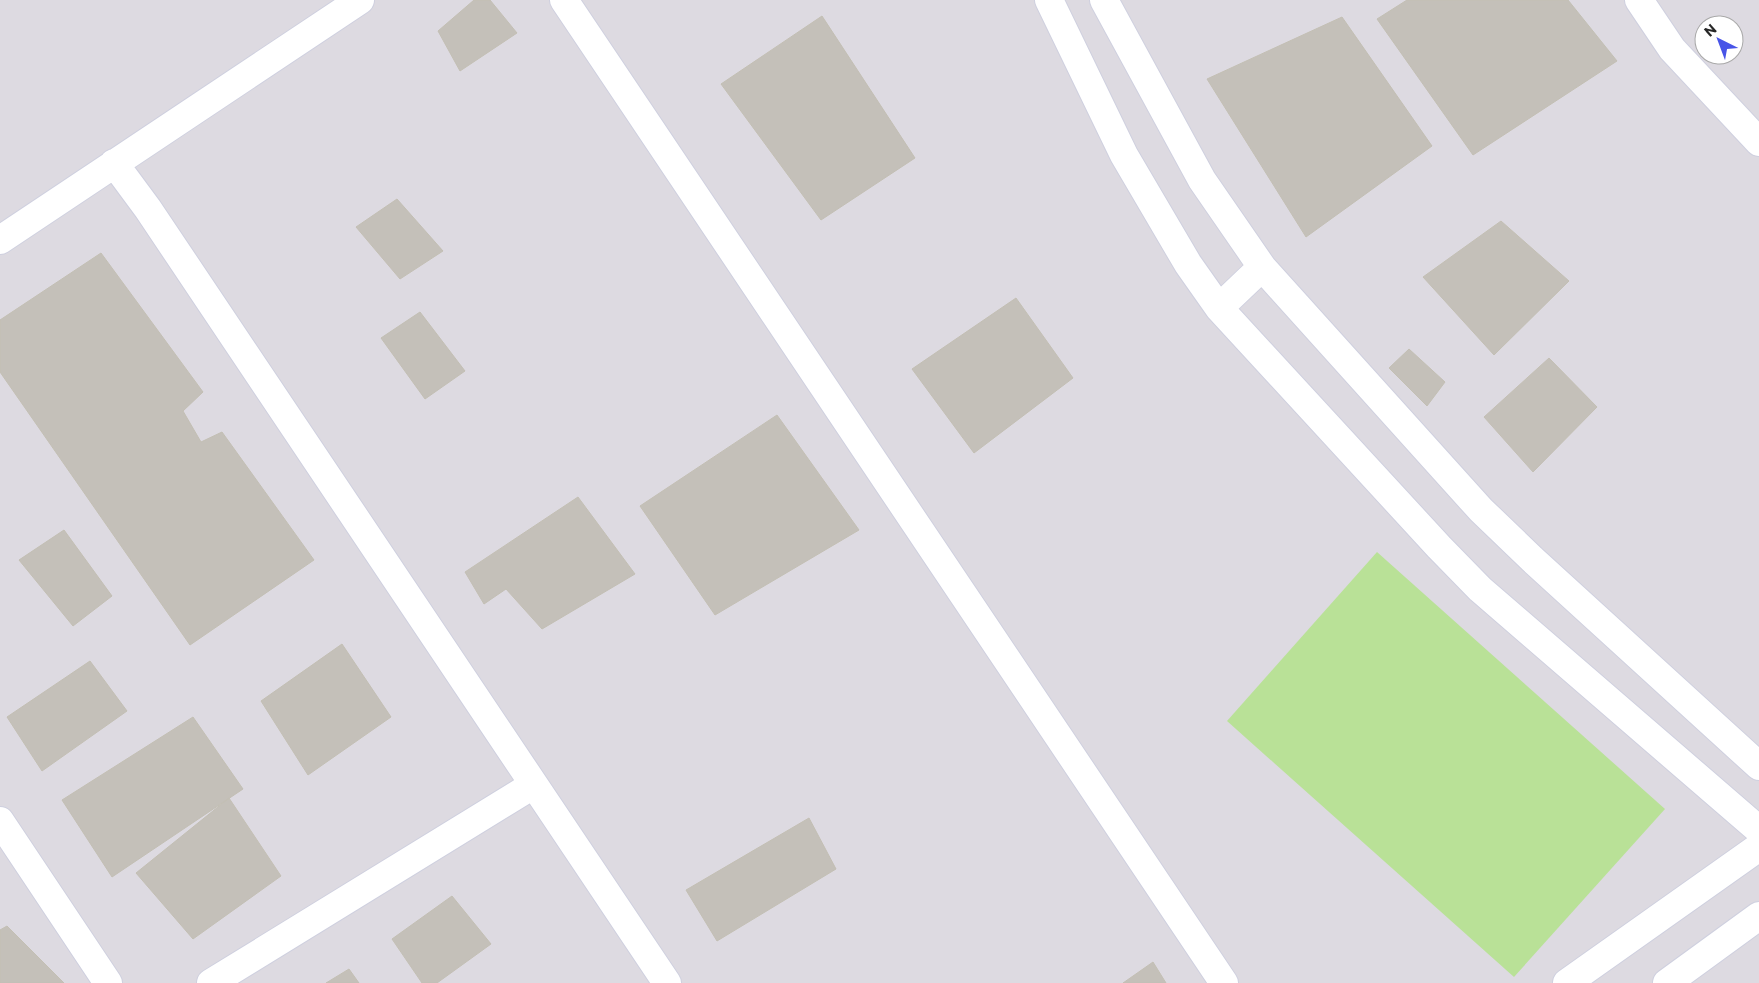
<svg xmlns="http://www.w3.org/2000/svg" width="1759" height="983" font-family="Commissioner,sans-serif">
<rect width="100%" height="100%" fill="#e8e4da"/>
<path fill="#dddae1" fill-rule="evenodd" d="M0 0H1759V983H0ZM1704 25H1734V55H1704Z"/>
<path fill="#b9e197" d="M1377 552 1665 809 1514 977 1227 721Z"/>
<path fill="#c4c0b9" stroke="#c3bfb4" d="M474 0H490L517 33 460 71 438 31Z
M1407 0H1568L1617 61 1473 155 1377 19Z
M822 16 915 158 821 220 721 84Z
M1342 17 1432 146 1306 237 1207 79Z
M397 199 443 251 400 279 356 227Z
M1501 221 1569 281 1494 355 1423 277Z
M101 253 203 392 183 411 201 442 222 432 314 560 190 645 0 372V320Z
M1016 298 1073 378 974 453 912 369Z
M420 312 465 371 425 399 381 338Z
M1409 349 1445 382 1427 406 1389 368Z
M1549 358 1597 407 1533 472 1484 417Z
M777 415 859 530 715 615 640 506Z
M578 497 635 574 542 629 506 589 484 604 465 572Z
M64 530 112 596 73 626 19 560Z
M342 644 391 717 308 775 261 701Z
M90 661 127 711 42 771 7 717Z
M193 717 243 789 112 877 62 800Z
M229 798 281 876 193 939 136 873Z
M809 818 836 869 717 941 686 890Z
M452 896 491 944 437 983H422L392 939Z
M7 926 64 983H0V930Z
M1153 962 1166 983H1123Z
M349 969 359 983H326Z"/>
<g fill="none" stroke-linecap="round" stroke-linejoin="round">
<defs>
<path id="street" d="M564 0 1224 983
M1049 0 1124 155 1188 264 1219 308 1439 547 1480 589 1759 830
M1104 0 1202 180 1262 267 1481 510 1532 559 1759 766
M1639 0 1672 49 1759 142
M114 163 148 209 667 983
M0 240 360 0
M1219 308 1262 267
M0 821 108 983
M211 983 533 785
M1567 983 1759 847
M1667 983 1759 916"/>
</defs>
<use href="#street" stroke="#cfd0df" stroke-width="30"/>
<use href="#street" stroke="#fff" stroke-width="28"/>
</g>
<g transform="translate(1719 40) rotate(318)"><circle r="24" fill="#ffffff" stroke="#a9a9a9"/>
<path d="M0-4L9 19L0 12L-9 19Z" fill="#4854e7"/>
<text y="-8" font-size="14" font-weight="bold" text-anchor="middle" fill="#272727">N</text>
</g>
</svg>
